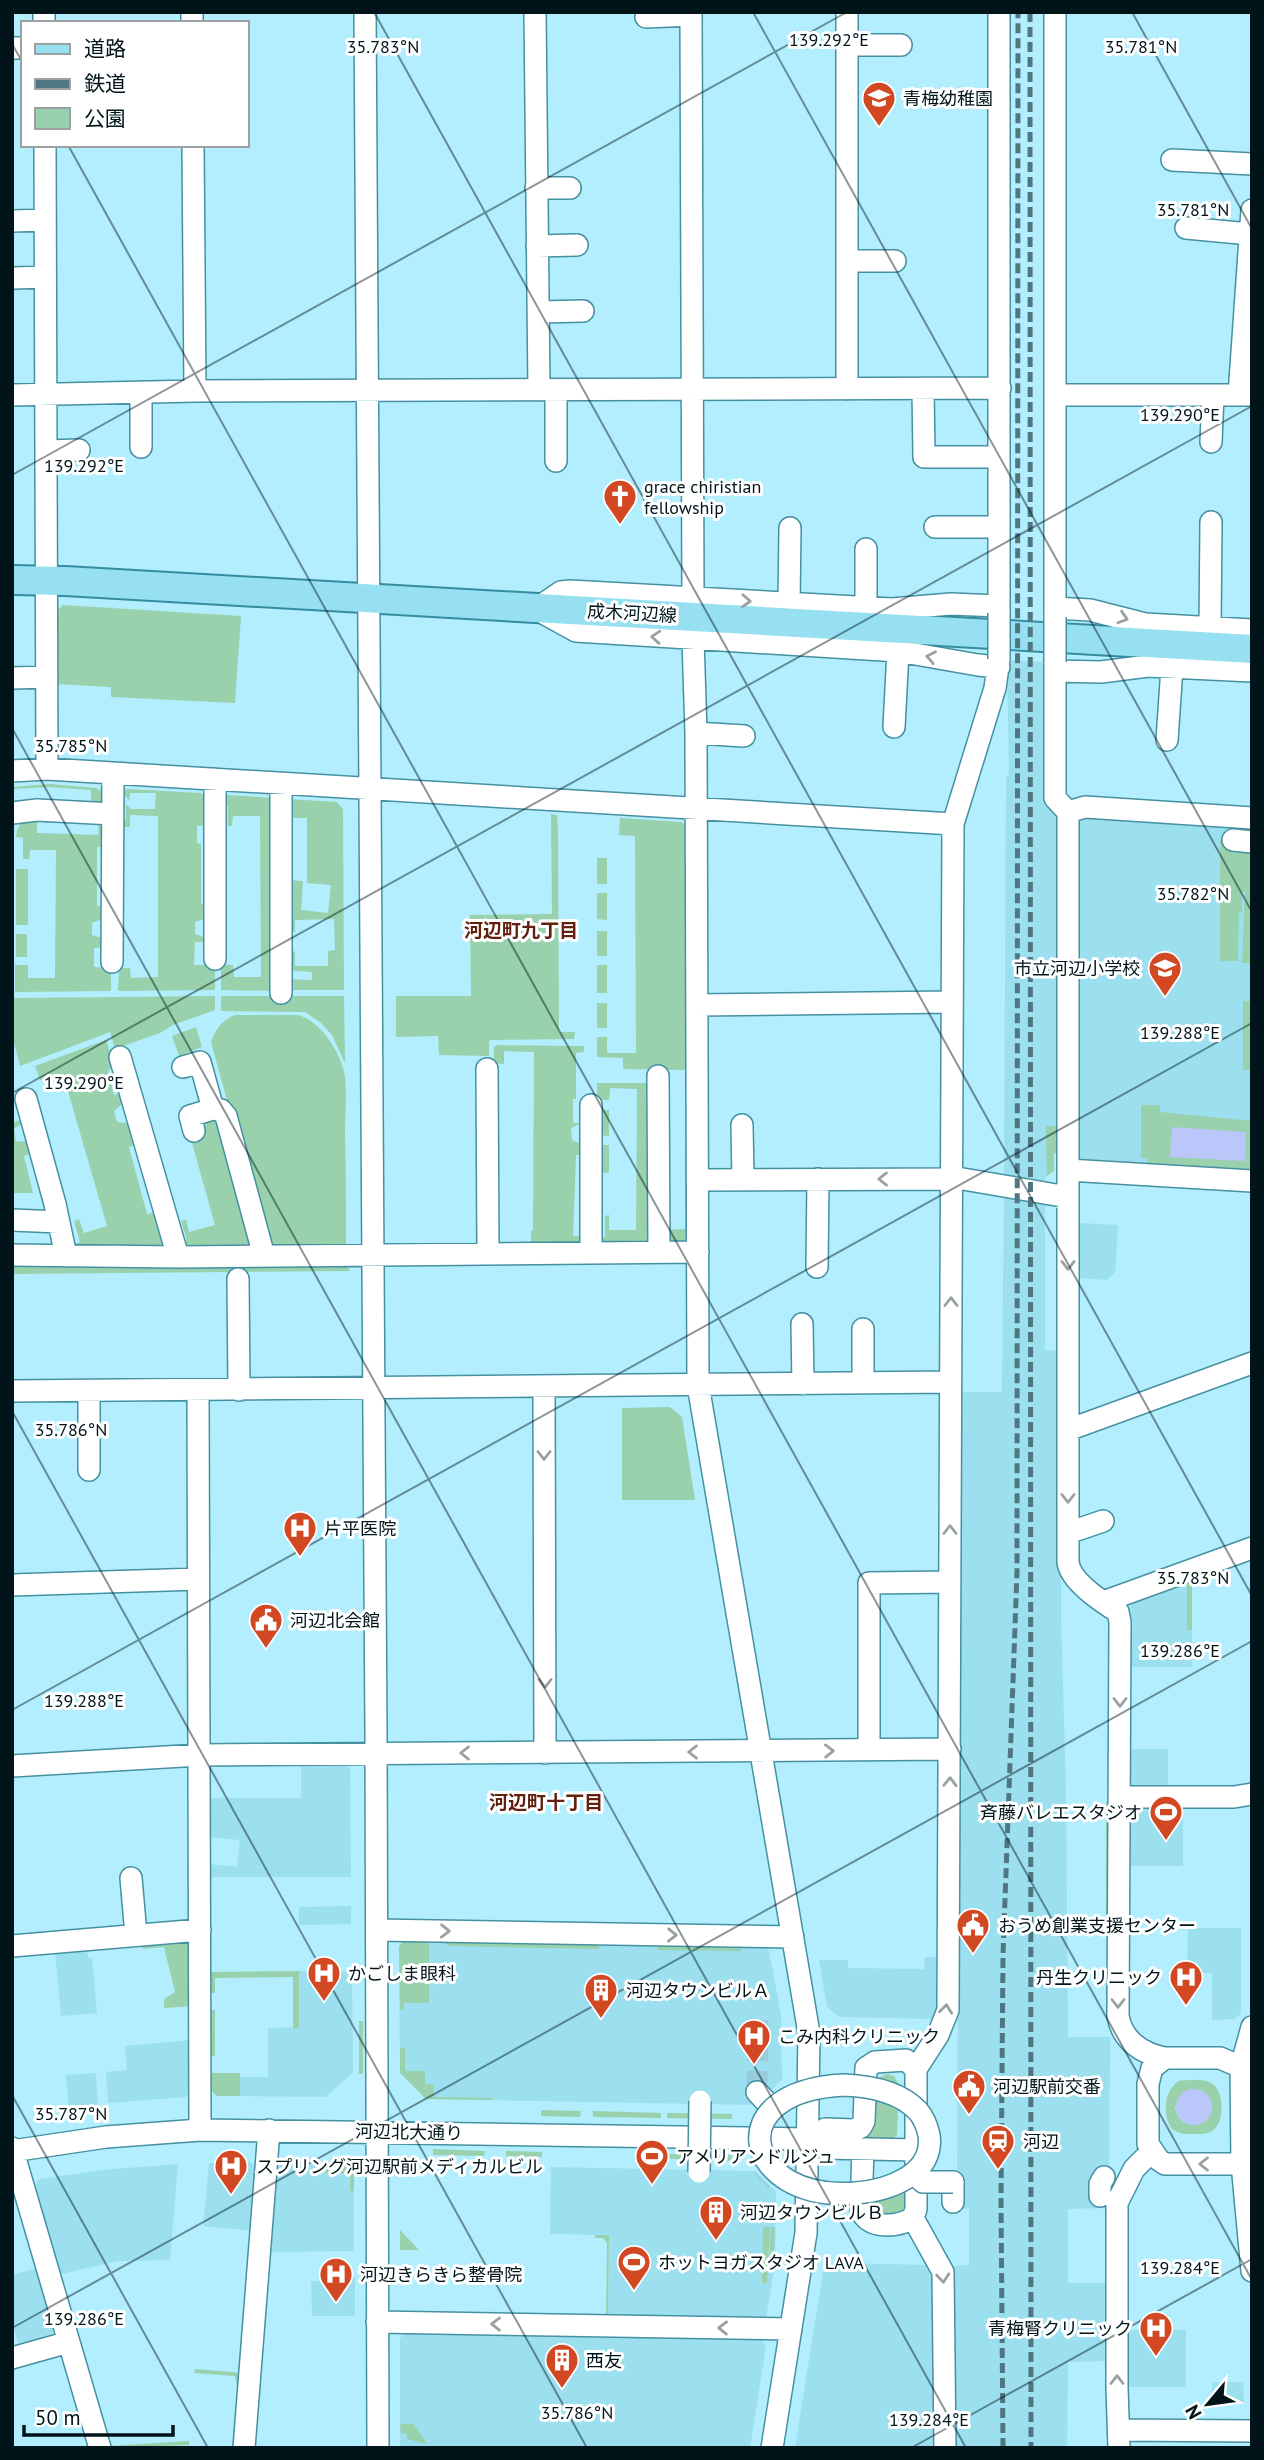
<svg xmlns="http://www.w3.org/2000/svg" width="1264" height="2460" font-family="'PT Sans','Noto Sans JP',sans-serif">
<rect width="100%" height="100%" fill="#b2eefd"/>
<path fill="#9cdfef" d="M1007 660 1045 662 1044 804 1060 821V1149L1054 1154V1171L1047 1176 1042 1186 1004 1178 1006 776H1009Z
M1084 816 1252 826V1173L1085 1163 1078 1157V823Z
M1004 1189 1045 1200V1350L1060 1351 1061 1617 1066 1790 1068 2037H1110L1109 2208 1068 2209V2283H1109V2361L1068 2362 1067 2448H955L954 2266 969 2265V2209L957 2208 960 1392H1002Z
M1078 1223 1118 1225 1115 1272 1107 1280 1078 1278Z
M1192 1580V1667H1128L1129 1608 1134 1601Z
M1128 1749H1168V1788H1135L1128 1782Z
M301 1763H344L350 1769 351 1877H208V1864L237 1867 240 1840 208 1837V1798H301Z
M1135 1805 1183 1806V1866H1128L1129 1812Z
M351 1906V1924L299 1925V1907Z
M1188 1928H1241V2013L1235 2019 1212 2020V1973H1187Z
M405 1940 766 1946 769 1951 781 2015 782 2080 756 2105 426 2099 400 2073 399 1946Z
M87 1948 88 1958H92L97 2013 61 2016 55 1951Z
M925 1957H940V2012L934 2019 839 2017 827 2007 819 1960H848V1968L924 1969Z
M299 1971H352L353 2072 326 2097 240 2096V2077H268V2028L299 2027Z
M192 2040V2089L186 2097 108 2103 106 2072 127 2070 125 2046Z
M96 2073 98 2105 69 2109 66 2075Z
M250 2161 257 2170 253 2231 203 2226 209 2163Z
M282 2162H344L354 2173V2251L268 2252 274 2169Z
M178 2164 170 2260 118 2261 57 2275 32 2189 40 2179 102 2170Z
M551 2167 755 2171 776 2192 775 2262 766 2319 608 2317 609 2235 550 2234Z
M833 2263 930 2265 935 2271 936 2448H795L823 2272Z
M37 2268 54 2329 50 2338 19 2346 12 2323V2275Z
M349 2277H355V2316H312L311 2281H348Z
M1127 2330H1186V2387H1126Z
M406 2332 760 2338 766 2346 750 2448H400V2338Z
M1212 2382H1243L1244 2402H1212Z"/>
<path fill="#98d1ab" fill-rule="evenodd" d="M63 605 241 616 235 703 111 697V687L56 684V612Z
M50 784 96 788 107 794 102 804 91 807V790L49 787 12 789V787Z
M127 789 200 793 208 798 209 825 197 826V843L201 844V904H209L206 918 195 922V934L204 937 208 942H195L194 965H215V990L118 991 119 968H130L131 978 158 977V816L130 815V827H119V821L126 820V804L131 809H155L156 793H130L129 801 125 795 119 794Z
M228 795 273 798 276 991 221 990V965H233L234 977H261L260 816H233L232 826H228V806L221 805V798Z
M288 799 337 802 343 809 344 990H288L287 979 312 980V972L287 970 289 953 295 951V966H328V951L335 950 334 919 295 920V932H287L289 880 303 881 301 910 328 913 331 885 307 883V818H288Z
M551 814 557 815 558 830 559 1032H575L574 1039 491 1040 489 1041V1056L439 1055 438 1036 396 1037V996H471L470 915 552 914Z
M37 818V833L98 835 99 820H102L106 847H97V906L106 907 104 918 92 923V935L102 938 106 947 94 948V967L111 968V991L15 992V965H28V978H55L56 850H30L29 859H23V838L16 837 17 830 22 821Z
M620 818 681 822 687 827V1240L672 1243 666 1238V1230L685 1229V1070L623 1069V1058L597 1057V1037H607V1053H636L635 836 619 835Z
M1220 839 1252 849V963H1242L1245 892H1242V913H1239L1238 961H1220Z
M597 858H607V884H597Z
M16 869H28V925H16Z
M597 893H607V920L597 919Z
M597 931H607V956H597Z
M16 934H27V957H16Z
M597 965H607V993H597Z
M215 996V1010L173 1025 160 1033 115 1049 110 1032 20 1066 13 1039 14 998Z
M221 996H344L345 1063 332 1035 320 1022 305 1012 221 1011Z
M1250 997H1252V1070H1243V1001H1250Z
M597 1003H607V1028H597Z
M235 1015H298C321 1021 342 1054 345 1077 347 1095 345 1114 345 1132 346 1170 346 1208 346 1246H267L211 1042C215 1030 223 1019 235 1015Z
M196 1027 202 1047 179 1056 172 1036Z
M106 1040 114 1066 108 1071 114 1095 124 1092V1102L114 1111 117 1122 126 1123 135 1129 139 1144 129 1147 147 1214 159 1212 166 1246 163 1247 75 1246 74 1244 80 1242 74 1221 79 1219 84 1233 107 1226 63 1074 40 1080 35 1066Z
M497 1045 584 1046V1052L576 1053V1099H573V1123H582L571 1128 572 1140 583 1145 586 1155H576L573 1236H585L581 1243 531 1244V1231L533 1230 534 1052 504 1051V1064L494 1063V1047Z
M597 1083H651V1238L646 1243H602L597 1238 605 1237V1216L609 1215V1230H636L637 1089 610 1088 609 1100H597Z
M1141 1105H1160V1112L1252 1121V1173L1147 1167V1158H1141Z
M597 1110H609V1136L597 1135Z
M12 1115 14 1122 23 1119 21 1124 14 1129 16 1141 29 1142 34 1152 24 1156 33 1193H12Z
M218 1117 255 1246 188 1247 181 1242 187 1240 181 1221 186 1220 189 1232 215 1225 190 1136 198 1123Z
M1046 1126H1060V1149L1054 1154V1171L1047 1176Z
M598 1145H609V1173L598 1172Z
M339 1264 349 1268V1271L12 1274V1265Z
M670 1407 682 1417 695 1500H622V1408Z
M1192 1580V1630H1187V1582Z
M1106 1802H1109L1110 1916 1106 1917Z
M185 1940 192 1947V2006L164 2008V1999L175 1992 164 1947 142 1949V1943Z
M405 1940H425L429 1945V2003H404V2010H400L399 1946Z
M444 1941 599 1943V1949L452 1946 447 1945Z
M658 1944 741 1946V1951L658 1950Z
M299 1971V2028H293V1977L215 1978V1993H209V1972Z
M209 2010H215V2056H209Z
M359 2021H363V2074H359Z
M400 2048H405V2071H425V2084L434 2085 433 2097 493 2098V2100L426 2099 400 2073Z
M209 2073H240V2096H217L209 2089Z
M888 2074 894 2076 899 2085 897 2135 891 2141 842 2138H863L871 2134 876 2123 877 2082 880 2077Z
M1179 2081C1188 2080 1203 2078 1211 2083 1225 2090 1225 2123 1212 2131 1206 2135 1198 2134 1191 2134 1183 2134 1177 2133 1171 2128 1162 2113 1164 2090 1179 2081ZM1194 2089 1205 2094 1211 2110C1205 2130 1179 2130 1175 2108Z
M541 2110 581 2111 580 2117 541 2116Z
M593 2111 661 2113V2118L593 2117Z
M667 2113 732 2114V2119L667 2118Z
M433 2149 485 2151 484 2156 433 2155Z
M506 2151 542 2152V2157L506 2156Z
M670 2154 732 2155 731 2161 670 2159Z
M326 2162H344L354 2173V2191H350V2177L347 2173 326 2174Z
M902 2187C905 2194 906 2206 901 2213L877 2214 871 2208 872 2191Z
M763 2227H770L767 2283H762Z
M771 2227H775L773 2271H769Z
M400 2230 419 2250H400Z
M595 2235H609L608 2317H606L607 2243 603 2238H595Z
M195 2369 242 2373 240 2394 238 2393 235 2376 194 2373Z
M400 2424H414L427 2444 407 2439V2434L401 2433Z
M189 2441V2445L108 2448 110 2446Z"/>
<path fill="#bbc6fa" d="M1172 1127 1246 1132 1245 1161 1170 1157Z
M1176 2107a18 18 0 1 1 36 0a18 18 0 1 1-36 0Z"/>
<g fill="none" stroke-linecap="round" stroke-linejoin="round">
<path stroke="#97cddb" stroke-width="21" stroke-dasharray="21 10" stroke-linecap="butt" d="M757 2092 758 2020
M761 2180 762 2179"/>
<defs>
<path id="minor" d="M44 12V23
M192 12V23
M365 12 376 1735 378 2448
M535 12 539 390
M691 12 693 598
M847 12V389
M999 12V613
M646 17 691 15
M847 45H901
M12 48H23
M45 145 47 769
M193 145 195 391
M1172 160 1252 164
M536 188H570
M12 221 45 220
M1186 228 1250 234
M537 246 577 245
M847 261H895
M13 278 45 277
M538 312 583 311
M923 389 924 457H999
M141 392V447
M12 395 195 391 1000 388
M1055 395H1252
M1239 395 1252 210
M1211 442 1213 395
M47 451 79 450
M556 461V390
M935 527H999
M789 603 790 528
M866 607V549
M1055 608 1090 610 1145 624 1252 630
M1055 617V12
M1210 628 1211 522
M693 639 696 733 698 1385 809 2033 806 2233 772 2448
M1055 662V798L1068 812V1562C1070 1581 1102 1602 1118 1612L1120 1622 1118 2016C1122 2040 1142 2054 1165 2058
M999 667 978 665 898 651 576 631 536 609 561 592 570 591 892 609 951 604 999 606
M1055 671 1101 672 1148 666 1252 671
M12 678 46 677
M894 727 898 651
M696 733 744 736
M1167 740 1172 667
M12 771 47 769 953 824
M281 784V993
M1068 812 1085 807 1252 818
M12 813 37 810 113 814
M1233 840 1252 842
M215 959V779
M112 962 113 774
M698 1005 952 1002
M120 1057 178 1257
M183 1067 200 1062 213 1109
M487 1069 488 1254
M658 1076 659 1252
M26 1099 55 1204 66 1256
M591 1105V1253
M742 1125 743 1180
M194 1131 190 1116 213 1109 221 1110 226 1116 264 1256
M1068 1170 1252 1181
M698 1180 963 1179 1068 1197
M12 1220 59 1222
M12 1255 178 1257 698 1252
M817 1267 818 1179
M238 1279 239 1390
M802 1324 803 1384
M863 1329V1383
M544 1387 545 1753
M198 1390 200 2130
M12 1391 950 1382
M1068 1430 1252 1363
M89 1470V1391
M1068 1533 1103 1521
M12 1585 198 1579
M1103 1602 1252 1548
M869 1750V1583L950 1582
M12 1766 200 1755 950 1749
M1120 1797H1234L1252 1794
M131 1878 136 1935
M377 1930 793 1937
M12 1946 200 1930
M1252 2027 1241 2067 1242 2164 1252 2271
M916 2069 938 2035 948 2010 953 824 995 688 999 659
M757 2092 772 2108
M808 2139 825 2129 854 2130 861 2127 864 2121 866 2068 875 2062 906 2060 916 2069V2209L913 2218C898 2227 868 2230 861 2210L863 2149
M12 2148 100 2448
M12 2151 106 2137 200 2130 808 2139 824 2148 915 2150
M1242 2164H1165L1159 2160 1148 2144V2084L1152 2068 1165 2058H1220L1241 2067H1252
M1100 2196V2184L1104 2177
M953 2202V2182
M913 2218 943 2272 945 2448
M377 2322 791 2329
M12 2358 69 2342
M1119 2430 1252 2431
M244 2448 269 2130
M1119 2448 1117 2387V2203L1134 2169 1152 2151"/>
<path id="major" d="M12 580 65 581 1252 649"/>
</defs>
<use href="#minor" stroke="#4591a3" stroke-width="24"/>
<use href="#major" stroke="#358ca0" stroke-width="32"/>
<use href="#minor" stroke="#fff" stroke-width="21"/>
<use href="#major" stroke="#97e0f1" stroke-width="28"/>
<path stroke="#507781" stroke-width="5" stroke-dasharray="10 5" stroke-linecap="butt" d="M1030 12 1031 2448
M1003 2448 1001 2199 1003 1955 1017 1572 1018 12"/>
<defs>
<path id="minor-bridge" d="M999 659V613
M1055 662V617
M844 2085C870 2086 900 2092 918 2111 924 2118 927 2126 929 2135 935 2175 887 2191 855 2193 744 2202 717 2091 844 2085Z
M699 2172 700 2101
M914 2173 923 2182H953"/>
</defs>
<use href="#minor-bridge" stroke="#4591a3" stroke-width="24" stroke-linecap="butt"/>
<use href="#minor-bridge" stroke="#fff" stroke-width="21"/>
</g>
<defs><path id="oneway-chevron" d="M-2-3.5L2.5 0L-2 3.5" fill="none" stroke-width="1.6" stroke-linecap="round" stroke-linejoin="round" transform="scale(1.75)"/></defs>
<g stroke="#99a1a3">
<use href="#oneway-chevron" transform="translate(746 601) rotate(3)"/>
<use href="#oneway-chevron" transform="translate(1123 618) rotate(18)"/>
<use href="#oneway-chevron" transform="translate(656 637) rotate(-176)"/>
<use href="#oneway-chevron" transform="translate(931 657) rotate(-169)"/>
<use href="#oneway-chevron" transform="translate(883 1179) rotate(180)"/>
<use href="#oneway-chevron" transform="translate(1068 1265) rotate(90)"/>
<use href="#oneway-chevron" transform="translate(951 1302) rotate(-90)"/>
<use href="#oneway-chevron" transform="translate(544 1455) rotate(90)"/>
<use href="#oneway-chevron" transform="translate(1068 1498) rotate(90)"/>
<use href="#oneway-chevron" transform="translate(950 1530) rotate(-90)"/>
<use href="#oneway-chevron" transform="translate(545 1683) rotate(90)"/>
<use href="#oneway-chevron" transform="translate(1120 1702) rotate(90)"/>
<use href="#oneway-chevron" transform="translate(829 1751) rotate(-1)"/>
<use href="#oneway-chevron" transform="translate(693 1752) rotate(180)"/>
<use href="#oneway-chevron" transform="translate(465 1753) rotate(180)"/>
<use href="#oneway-chevron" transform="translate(950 1782) rotate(-89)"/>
<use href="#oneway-chevron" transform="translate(445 1931) rotate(1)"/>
<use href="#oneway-chevron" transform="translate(672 1935) rotate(1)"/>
<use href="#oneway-chevron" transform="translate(1118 2003) rotate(90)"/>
<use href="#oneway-chevron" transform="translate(946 2009) rotate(-83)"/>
<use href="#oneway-chevron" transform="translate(1204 2164) rotate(180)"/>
<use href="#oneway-chevron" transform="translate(943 2278) rotate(85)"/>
<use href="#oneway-chevron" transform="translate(496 2324) rotate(-179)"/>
<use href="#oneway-chevron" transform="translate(723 2328) rotate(-179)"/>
<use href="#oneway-chevron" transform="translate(1117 2380) rotate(-90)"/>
</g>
<path fill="none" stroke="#00141a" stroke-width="2" stroke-opacity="0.45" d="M374 12 1252 1596M753 12 1252 912M1132 12 1252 229M12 44 23 63M68 145 1252 2280M12 475 847 12M12 728 966 2448M12 1093 1252 406M12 1411 587 2448M12 1710 1252 1023M12 2095 208 2448M12 2328 1252 1641M911 2448 1252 2259"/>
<defs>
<symbol id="school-pin" viewBox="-11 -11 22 30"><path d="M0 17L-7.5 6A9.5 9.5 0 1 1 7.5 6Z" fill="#d24823" stroke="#fff"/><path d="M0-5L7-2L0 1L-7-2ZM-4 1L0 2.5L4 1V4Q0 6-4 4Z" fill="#fff"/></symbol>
<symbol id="church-pin" viewBox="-11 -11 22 30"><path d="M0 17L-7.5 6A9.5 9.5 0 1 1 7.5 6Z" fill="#d24823" stroke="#fff"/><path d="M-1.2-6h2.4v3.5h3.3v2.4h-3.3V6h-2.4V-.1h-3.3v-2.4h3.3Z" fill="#fff"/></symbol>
<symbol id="hospital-pin" viewBox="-11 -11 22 30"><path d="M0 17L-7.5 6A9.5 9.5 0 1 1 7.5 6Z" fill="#d24823" stroke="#fff"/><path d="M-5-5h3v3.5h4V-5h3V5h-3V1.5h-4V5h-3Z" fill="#fff"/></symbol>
<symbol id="civic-pin" viewBox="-11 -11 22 30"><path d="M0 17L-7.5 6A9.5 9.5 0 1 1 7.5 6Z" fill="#d24823" stroke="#fff"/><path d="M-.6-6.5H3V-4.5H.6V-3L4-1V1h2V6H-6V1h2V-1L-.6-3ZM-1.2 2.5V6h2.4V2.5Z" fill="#fff"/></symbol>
<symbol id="stadium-pin" viewBox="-11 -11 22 30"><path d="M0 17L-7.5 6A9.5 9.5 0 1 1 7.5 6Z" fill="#d24823" stroke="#fff"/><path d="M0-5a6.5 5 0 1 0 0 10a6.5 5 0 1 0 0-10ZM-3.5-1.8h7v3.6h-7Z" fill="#fff"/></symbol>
<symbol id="building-pin" viewBox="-11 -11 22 30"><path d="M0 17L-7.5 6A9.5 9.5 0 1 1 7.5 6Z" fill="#d24823" stroke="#fff"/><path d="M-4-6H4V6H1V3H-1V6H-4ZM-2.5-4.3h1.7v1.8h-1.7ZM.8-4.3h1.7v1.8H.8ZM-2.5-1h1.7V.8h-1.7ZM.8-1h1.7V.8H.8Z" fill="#fff"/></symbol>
<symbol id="station-pin" viewBox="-11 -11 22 30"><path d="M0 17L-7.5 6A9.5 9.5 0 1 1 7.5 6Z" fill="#d24823" stroke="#fff"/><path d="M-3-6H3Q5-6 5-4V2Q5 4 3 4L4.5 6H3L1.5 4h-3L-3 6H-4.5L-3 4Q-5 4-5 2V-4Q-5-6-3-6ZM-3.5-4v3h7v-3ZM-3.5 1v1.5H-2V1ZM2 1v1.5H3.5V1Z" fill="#fff"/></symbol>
</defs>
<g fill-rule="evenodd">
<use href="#school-pin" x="860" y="79" width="38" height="52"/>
<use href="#church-pin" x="601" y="477" width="38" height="52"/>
<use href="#school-pin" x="1146" y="949" width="38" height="52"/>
<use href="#hospital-pin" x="281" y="1509" width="38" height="52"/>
<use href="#civic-pin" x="247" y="1601" width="38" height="52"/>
<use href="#stadium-pin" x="1147" y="1793" width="38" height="52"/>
<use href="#civic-pin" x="954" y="1906" width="38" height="52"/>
<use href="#hospital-pin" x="305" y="1954" width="38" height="52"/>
<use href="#hospital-pin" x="1167" y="1958" width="38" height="52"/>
<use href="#building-pin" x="582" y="1971" width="38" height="52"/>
<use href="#hospital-pin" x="735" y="2017" width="38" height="52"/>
<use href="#civic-pin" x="950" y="2067" width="38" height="52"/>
<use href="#station-pin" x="979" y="2122" width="38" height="52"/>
<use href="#stadium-pin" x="633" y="2137" width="38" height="52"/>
<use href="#hospital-pin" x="212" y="2147" width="38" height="52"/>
<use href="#building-pin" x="697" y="2193" width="38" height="52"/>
<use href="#stadium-pin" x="615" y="2243" width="38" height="52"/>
<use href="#hospital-pin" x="317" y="2255" width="38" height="52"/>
<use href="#hospital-pin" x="1137" y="2309" width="38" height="52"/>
<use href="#building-pin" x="543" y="2341" width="38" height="52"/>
</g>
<g text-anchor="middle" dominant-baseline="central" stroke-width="6" stroke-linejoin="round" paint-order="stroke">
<g font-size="18" fill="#00141a" stroke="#fff" text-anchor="start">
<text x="903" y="98">青梅幼稚園</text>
<text x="644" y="486">grace chiristian<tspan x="644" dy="21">fellowship</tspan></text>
<text x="1140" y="968" text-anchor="end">市立河辺小学校</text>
<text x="324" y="1528">片平医院</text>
<text x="290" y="1620">河辺北会館</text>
<text x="1142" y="1812" text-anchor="end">斉藤バレエスタジオ</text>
<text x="998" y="1925">おうめ創業支援センター</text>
<text x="348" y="1973">かごしま眼科</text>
<text x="1162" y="1977" text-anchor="end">丹生クリニック</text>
<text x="626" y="1990">河辺タウンビルＡ</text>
<text x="778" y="2036">こみ内科クリニック</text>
<text x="993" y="2086">河辺駅前交番</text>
<text x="1023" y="2141">河辺</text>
<text x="676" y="2156">アメリアンドルジュ</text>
<text x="256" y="2166">スプリング河辺駅前メディカルビル</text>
<text x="740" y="2212">河辺タウンビルＢ</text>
<text x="658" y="2262">ホットヨガスタジオ LAVA</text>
<text x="360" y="2274">河辺きらきら整骨院</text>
<text x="1132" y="2328" text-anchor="end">青梅腎クリニック</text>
<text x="586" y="2360">西友</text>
</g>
<g font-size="18" fill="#00141a" stroke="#fff">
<text transform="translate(632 613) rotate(3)">成木河辺線</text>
<text transform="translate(409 2132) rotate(1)">河辺北大通り</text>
</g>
<g font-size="19" font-weight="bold" fill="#62200f" stroke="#fff">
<text x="521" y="930">河辺町九丁目</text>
<text x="546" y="1802">河辺町十丁目</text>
</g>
</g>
<g font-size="18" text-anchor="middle" fill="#00141a" stroke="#fff" stroke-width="6" stroke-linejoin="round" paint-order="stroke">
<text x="829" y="46">139.292°E</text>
<text x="383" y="53">35.783°N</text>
<text x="1141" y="53">35.781°N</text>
<text x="1193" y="216">35.781°N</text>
<text x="1180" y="421">139.290°E</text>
<text x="84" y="472">139.292°E</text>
<text x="71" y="752">35.785°N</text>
<text x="1193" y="900">35.782°N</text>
<text x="1180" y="1039">139.288°E</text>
<text x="84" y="1089">139.290°E</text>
<text x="71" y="1436">35.786°N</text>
<text x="1193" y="1584">35.783°N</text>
<text x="1180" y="1657">139.286°E</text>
<text x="84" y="1707">139.288°E</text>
<text x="71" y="2120">35.787°N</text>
<text x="1180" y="2274">139.284°E</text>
<text x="84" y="2325">139.286°E</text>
<text x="577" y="2419">35.786°N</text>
<text x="929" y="2426">139.284°E</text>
</g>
<rect width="1264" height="2460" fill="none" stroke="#00141a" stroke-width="28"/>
<rect x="21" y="21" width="228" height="126" fill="#ffffff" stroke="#99a1a3" stroke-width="2"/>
<rect x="35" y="44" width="35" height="10" fill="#97e0f1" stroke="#99a1a3" stroke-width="2"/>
<text x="84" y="56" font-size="21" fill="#00141a">道路</text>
<rect x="35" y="79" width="35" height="10" fill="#507781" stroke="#99a1a3" stroke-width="2"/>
<text x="84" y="91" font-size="21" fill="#00141a">鉄道</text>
<rect x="35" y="108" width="35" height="21" fill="#98d1ab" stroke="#99a1a3" stroke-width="2"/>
<text x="84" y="126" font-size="21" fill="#00141a">公園</text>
<g transform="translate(1208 2404) rotate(241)" stroke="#ffffff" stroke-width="5" paint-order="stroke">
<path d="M0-5L12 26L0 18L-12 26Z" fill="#00141a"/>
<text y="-10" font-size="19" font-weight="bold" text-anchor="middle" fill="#00141a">N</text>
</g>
<path d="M24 2425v10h149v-10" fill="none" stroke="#00141a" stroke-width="3.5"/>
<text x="35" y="2425" font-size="21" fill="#00141a" stroke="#ffffff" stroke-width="5" paint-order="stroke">50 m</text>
</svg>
